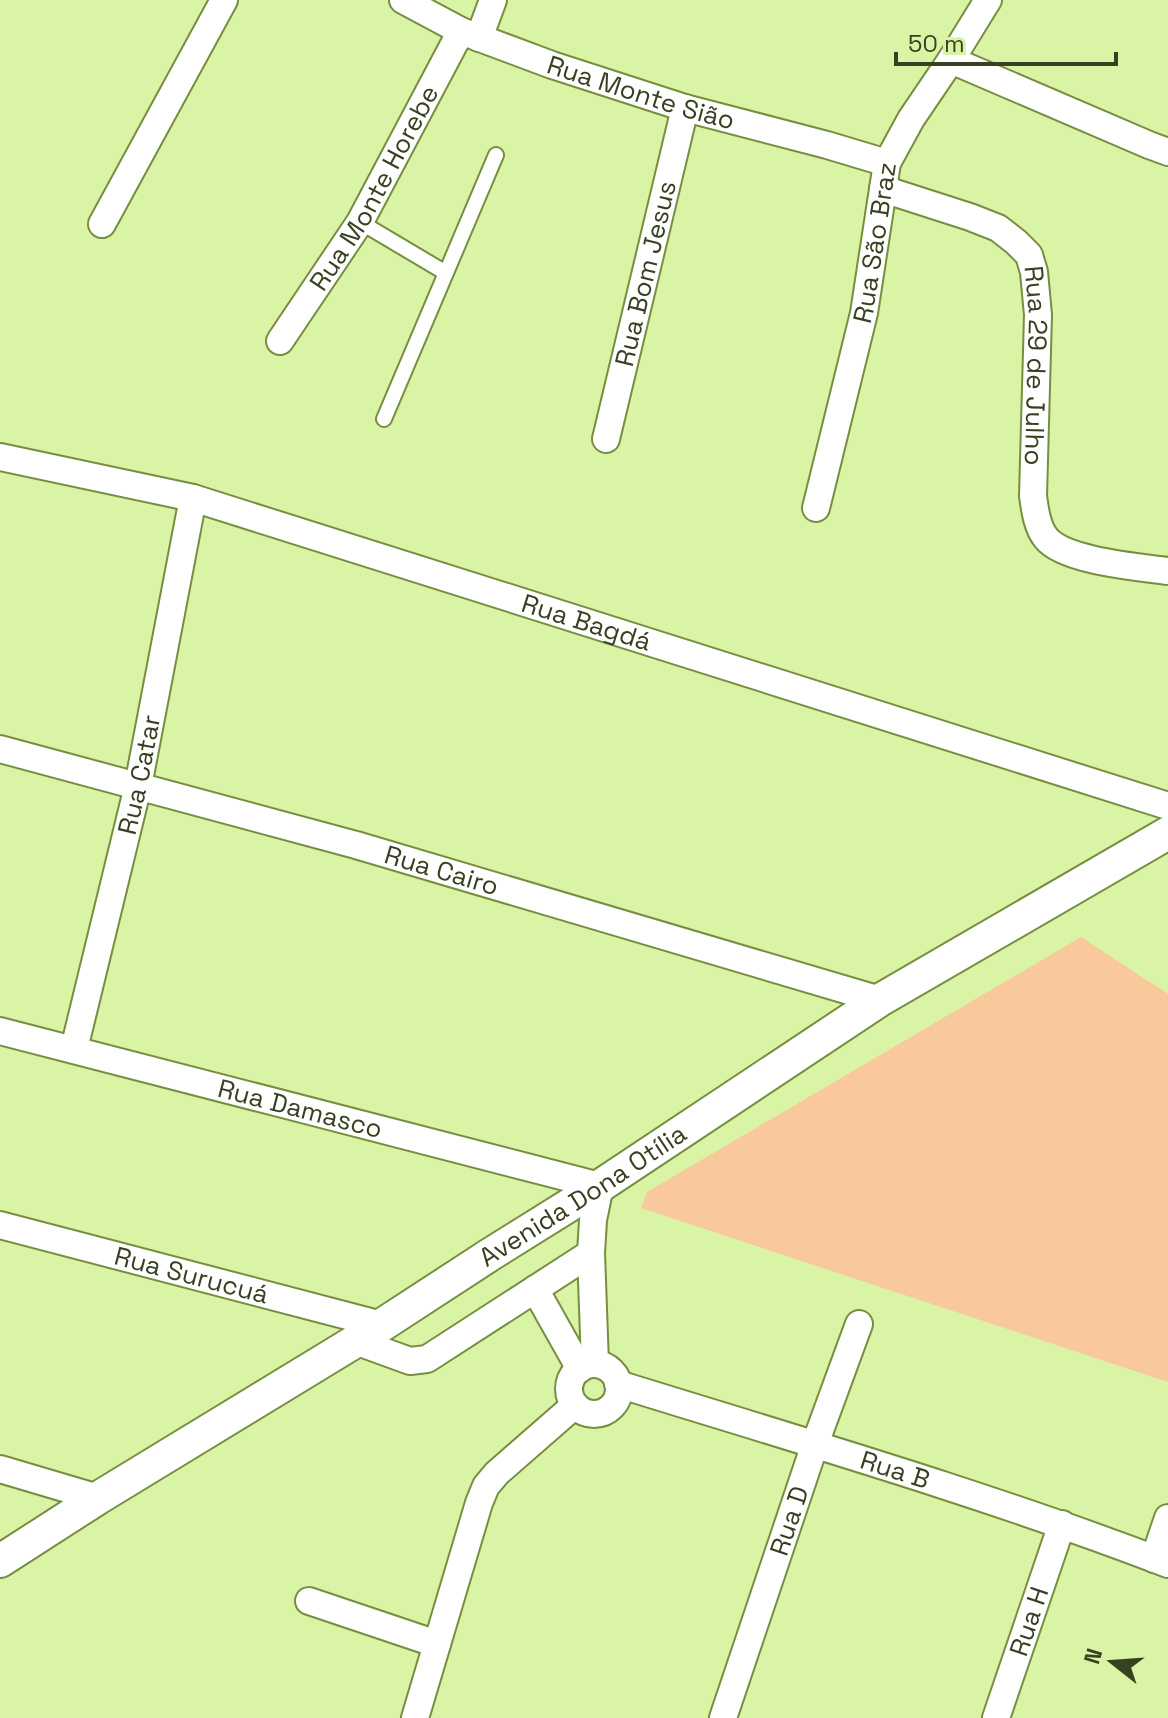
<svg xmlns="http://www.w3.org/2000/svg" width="1168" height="1718" font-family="'Space Grotesk',sans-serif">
<rect width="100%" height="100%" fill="#d9f4a4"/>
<path fill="#f9c89c" d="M1081 937 1168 994V1382L641 1208 647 1192Z"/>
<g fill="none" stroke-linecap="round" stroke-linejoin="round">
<defs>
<path id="service" d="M360 222 446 273
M384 419 496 155"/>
<g id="minor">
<path id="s1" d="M403 0 461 31 552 65 685 108 827 145 887 163"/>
<path d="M479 38 493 0"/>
<path d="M951 60 1149 145 1168 152"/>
<path id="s2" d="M883 189 970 217 998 228 1016 242 1029 255 1034 272 1038 315 1033 496C1035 510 1037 527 1046 538 1064 561 1139 567 1168 571"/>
<path d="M102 224 224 0"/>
<path id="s3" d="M280 341 360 222 461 31"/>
<path id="s4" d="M606 439 685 108"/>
<path id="s5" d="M0 457 193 498 1168 806"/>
<path id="s6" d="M816 508 864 313 887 163 911 119 951 60 988 0"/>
<path id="s7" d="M0 749 356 845 880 1000"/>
<path id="s8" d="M0 1031 600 1186 593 1220 591 1253 595 1364"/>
<path id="s9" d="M74 1049 138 786 193 498"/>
<path id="s10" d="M0 1225 382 1325"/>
<path d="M535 1289 580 1369"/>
<path d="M355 1341 410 1361 427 1359 591 1253"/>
<circle cx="594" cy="1389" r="25"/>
<path id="s11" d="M618 1384C802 1441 988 1495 1168 1564"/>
<path d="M0 1469 98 1498"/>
<path d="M1154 1559 1168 1518"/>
<path d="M309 1601 437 1644"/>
<path d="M415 1718 479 1503 486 1486 497 1473 575 1405"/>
<path id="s12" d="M723 1718 815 1444 859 1324"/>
<path id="s13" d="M996 1718 1062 1524"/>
</g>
<g id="tertiary">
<path id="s14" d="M0 1561 98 1498 382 1325 491 1254 600 1186 880 1000 1168 833"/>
</g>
</defs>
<use href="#service" stroke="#778e41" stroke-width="18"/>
<use href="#minor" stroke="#778e41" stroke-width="30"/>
<use href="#tertiary" stroke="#778e41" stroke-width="36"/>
<use href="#service" stroke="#fff" stroke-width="14"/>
<use href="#minor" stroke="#fff" stroke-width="26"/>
<use href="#tertiary" stroke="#fff" stroke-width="32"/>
</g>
<g text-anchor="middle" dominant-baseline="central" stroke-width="8" stroke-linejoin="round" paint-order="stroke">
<g font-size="26" fill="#374121" stroke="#d9f4a4">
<text stroke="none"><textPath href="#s1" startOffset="256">Rua Monte Sião</textPath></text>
<text stroke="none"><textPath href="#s3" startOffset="180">Rua Monte Horebe</textPath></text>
<text stroke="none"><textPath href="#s6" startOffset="272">Rua São Braz</textPath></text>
<text stroke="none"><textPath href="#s4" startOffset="170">Rua Bom Jesus</textPath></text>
<text stroke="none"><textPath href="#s2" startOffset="274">Rua 29 de Julho</textPath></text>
<text stroke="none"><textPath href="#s5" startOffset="610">Rua Bagdá</textPath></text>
<text stroke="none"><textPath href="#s9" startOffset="282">Rua Catar</textPath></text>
<text stroke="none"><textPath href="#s7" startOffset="458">Rua Cairo</textPath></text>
<text stroke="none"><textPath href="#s8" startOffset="310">Rua Damasco</textPath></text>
<text stroke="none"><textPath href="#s14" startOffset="688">Avenida Dona Otília</textPath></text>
<text stroke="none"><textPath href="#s10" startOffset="198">Rua Surucuá</textPath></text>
<text stroke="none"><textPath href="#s11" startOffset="290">Rua B</textPath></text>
<text stroke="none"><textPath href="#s12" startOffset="208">Rua D</textPath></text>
<text stroke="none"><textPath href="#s13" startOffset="102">Rua H</textPath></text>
</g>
</g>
<g transform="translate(1112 1662) rotate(287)" stroke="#d9f4a4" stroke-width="6" paint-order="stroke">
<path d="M0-6L14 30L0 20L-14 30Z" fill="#374121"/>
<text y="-12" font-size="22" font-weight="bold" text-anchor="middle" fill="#374121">N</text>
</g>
<path d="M896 52v12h220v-12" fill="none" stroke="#374121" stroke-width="4"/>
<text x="908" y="52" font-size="24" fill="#374121" stroke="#d9f4a4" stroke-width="6" paint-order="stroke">50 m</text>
</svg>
